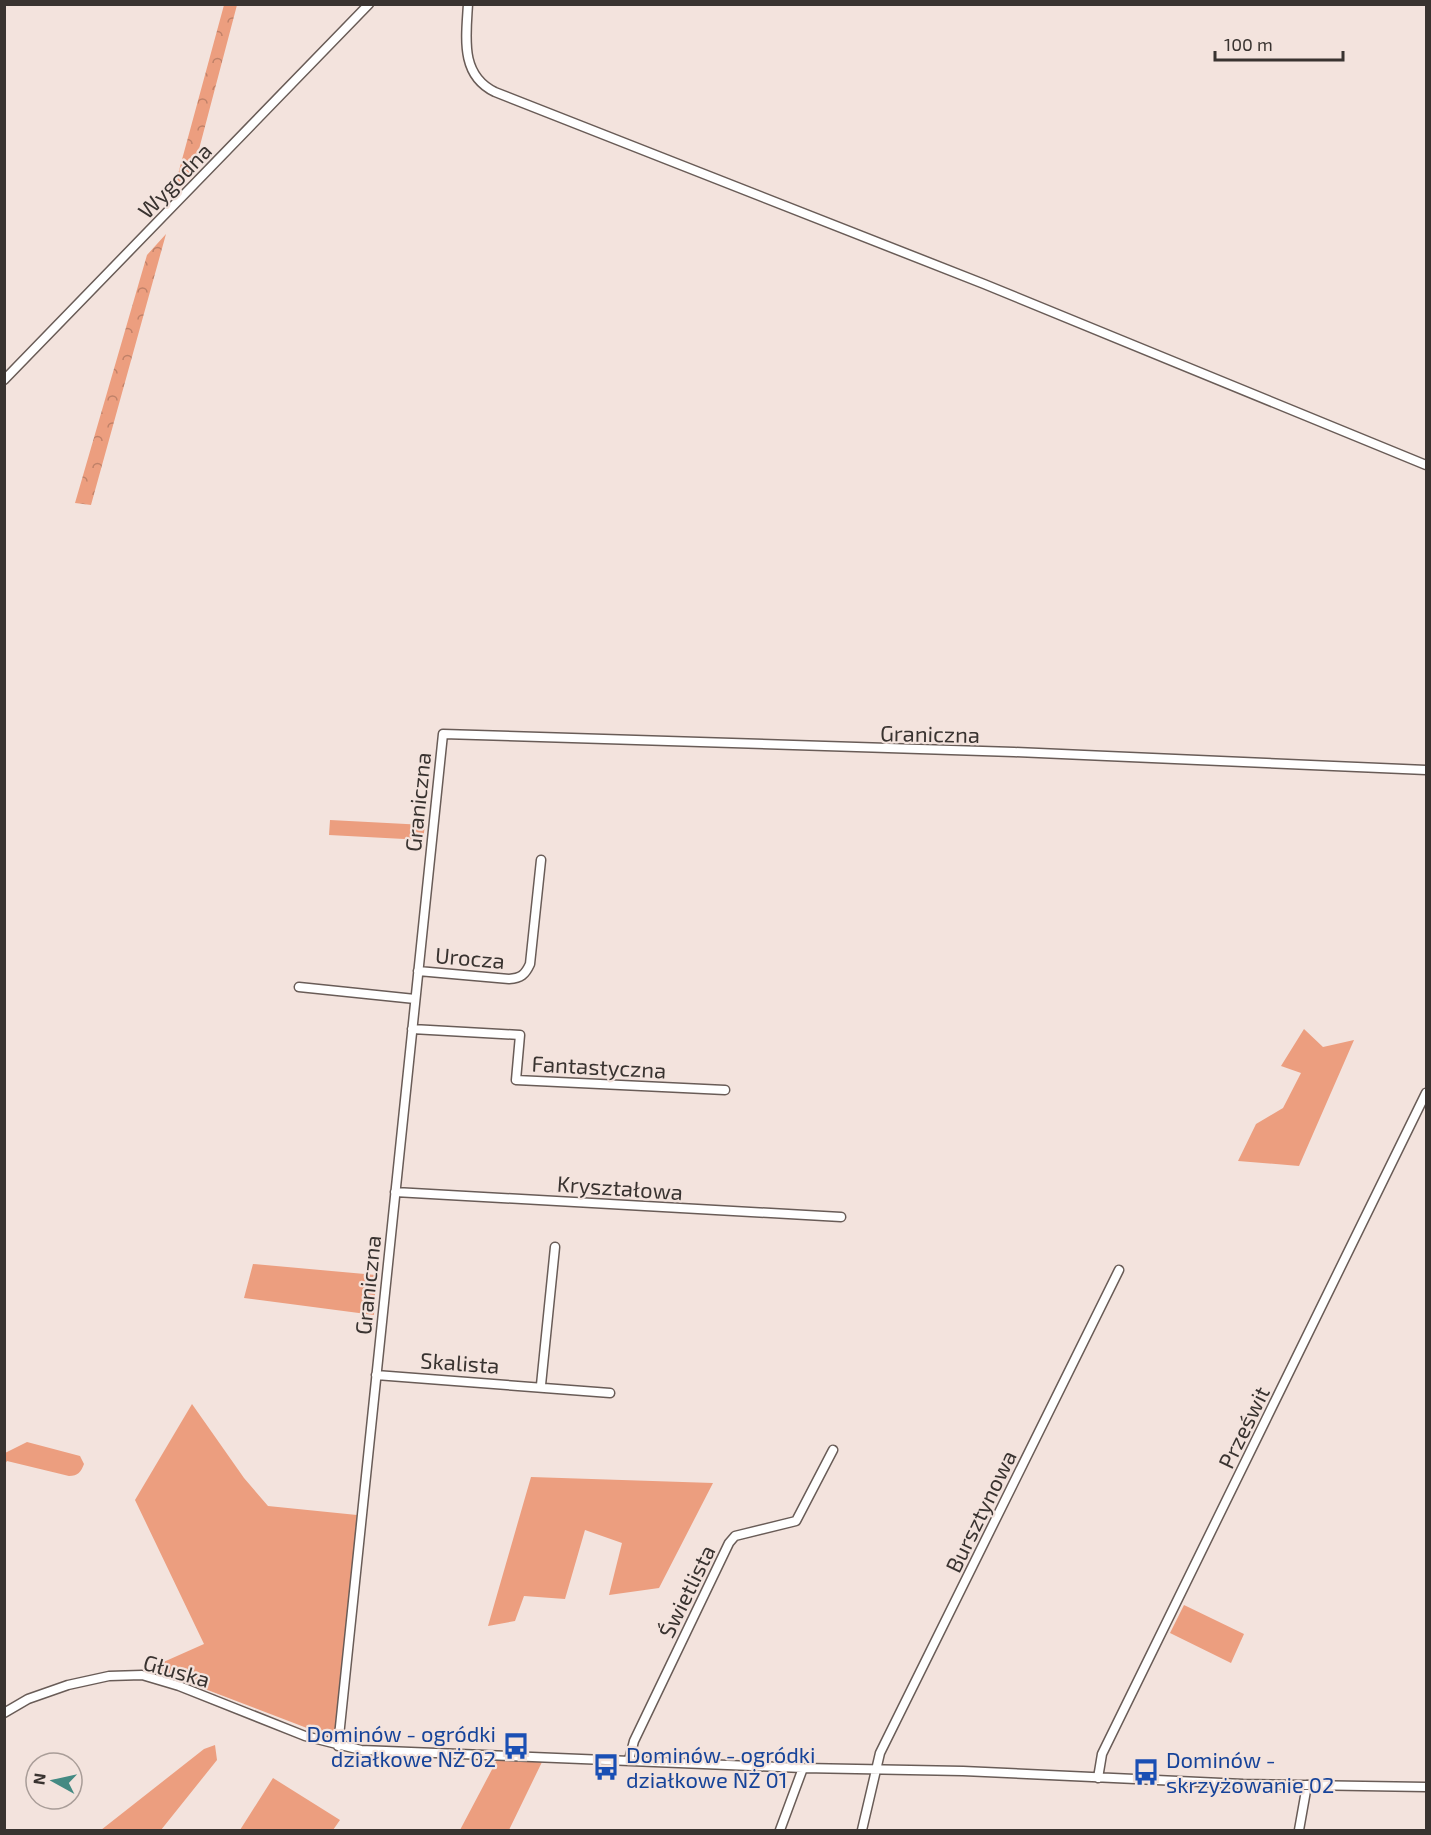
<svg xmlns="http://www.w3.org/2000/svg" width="1431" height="1835" font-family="'Exo 2',sans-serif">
<defs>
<pattern id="forest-crowns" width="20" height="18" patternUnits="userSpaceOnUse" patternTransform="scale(1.5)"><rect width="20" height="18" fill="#ec9e7f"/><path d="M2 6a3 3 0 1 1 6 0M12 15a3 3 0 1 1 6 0" fill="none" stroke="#c08168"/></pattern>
</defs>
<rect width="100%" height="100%" fill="#f3e3dd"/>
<path fill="#ec9e7f" d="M330 820 425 825 423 840 329 835Z
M1304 1029 1323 1047 1354 1040 1299 1166 1238 1161 1256 1124 1283 1108 1301 1073 1281 1066Z
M253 1264 376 1275 374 1315 244 1298Z
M192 1404 244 1478 268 1506 357 1515 336 1731 333 1738 150 1668 204 1644 135 1500Z
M27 1442 80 1456 84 1464C81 1472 78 1476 69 1476L7 1461 5 1464V1453Z
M531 1477 713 1483 659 1588 609 1595 622 1543 585 1530 565 1599 524 1596 515 1621 488 1626Z
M1184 1605 1244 1634 1231 1663 1170 1633Z
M215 1745 217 1760 161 1830H101L204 1749Z
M497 1760 542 1762 509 1830H460Z
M273 1778 340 1820 333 1830H240Z"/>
<path fill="url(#forest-crowns)" d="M224 5H237L193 172 174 189Z
M166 234 91 505 75 503 147 255Z"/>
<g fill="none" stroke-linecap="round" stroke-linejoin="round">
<defs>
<path id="minor" d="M468 4C466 38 460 75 495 92L984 284 1426 465
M4 380 369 4
M418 971 509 979C521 978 525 975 530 964L541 860
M299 987 415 999
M412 1029 520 1035 516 1080 725 1090
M395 1192 841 1217
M376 1375 610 1393
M541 1385 555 1247
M4 1713 28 1699 68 1685 109 1676 142 1675 179 1686 305 1736 361 1750 803 1768 963 1771 1243 1784 1426 1787
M338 1746 443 734 1014 752 1426 770
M629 1760 634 1741 729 1543 735 1536 796 1521 833 1450
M1098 1778 1102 1754 1426 1093
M780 1830 803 1768
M862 1830 880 1753 1119 1270
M1299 1830 1307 1785"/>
</defs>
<use href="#minor" stroke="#695c57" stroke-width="11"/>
<use href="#minor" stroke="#fff" stroke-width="8"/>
</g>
<defs>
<symbol id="bus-bare" viewBox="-9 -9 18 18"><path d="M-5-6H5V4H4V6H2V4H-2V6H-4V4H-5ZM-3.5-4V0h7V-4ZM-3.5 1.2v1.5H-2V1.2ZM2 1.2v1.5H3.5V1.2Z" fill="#1a4fb4" stroke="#f3e3dd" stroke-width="2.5" paint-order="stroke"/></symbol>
</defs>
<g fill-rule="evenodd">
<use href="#bus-bare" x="497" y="1727" width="38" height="38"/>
<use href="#bus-bare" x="587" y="1748" width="38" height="38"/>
<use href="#bus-bare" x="1127" y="1753" width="38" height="38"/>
</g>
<g text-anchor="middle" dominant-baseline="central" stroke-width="4.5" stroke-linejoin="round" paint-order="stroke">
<g font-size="22" fill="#393330" stroke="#f3e3dd">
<text transform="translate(174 180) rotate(-46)">Wygodna</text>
<text transform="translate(930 733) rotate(1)">Graniczna</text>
<text transform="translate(417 802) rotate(-84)">Graniczna</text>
<text transform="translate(470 957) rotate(5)">Urocza</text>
<text transform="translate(599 1066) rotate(3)">Fantastyczna</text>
<text transform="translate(620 1187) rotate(4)">Kryształowa</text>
<text transform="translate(367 1285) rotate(-84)">Graniczna</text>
<text transform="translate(460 1362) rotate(4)">Skalista</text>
<text transform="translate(1243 1427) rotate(-64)">Prześwit</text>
<text transform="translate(980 1511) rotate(-64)">Bursztynowa</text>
<text transform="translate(686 1591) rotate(-64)">Świetlista</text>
<text transform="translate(177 1670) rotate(16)">Głuska</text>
</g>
<g font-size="22" fill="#164399" stroke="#f3e3dd" text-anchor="start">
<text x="496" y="1733" text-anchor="end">Dominów - ogródki<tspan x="496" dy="25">działkowe NŻ 02</tspan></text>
<text x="626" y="1754">Dominów - ogródki<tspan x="626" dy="25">działkowe NŻ 01</tspan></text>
<text x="1166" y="1759">Dominów -<tspan x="1166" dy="25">skrzyżowanie 02</tspan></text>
</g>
</g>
<rect width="1431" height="1835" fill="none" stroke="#393330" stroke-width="12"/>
<g transform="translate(54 1781) rotate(278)"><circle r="28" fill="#f3e3dd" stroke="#a99d98" stroke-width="1.5"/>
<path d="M0-4.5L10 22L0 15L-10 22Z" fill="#448a83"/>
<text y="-9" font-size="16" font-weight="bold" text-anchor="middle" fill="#393330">N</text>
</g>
<path d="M1215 51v9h128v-9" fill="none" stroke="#393330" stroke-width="3"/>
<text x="1224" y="51" font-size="18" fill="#393330" stroke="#f3e3dd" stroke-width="4.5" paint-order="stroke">100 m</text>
</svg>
